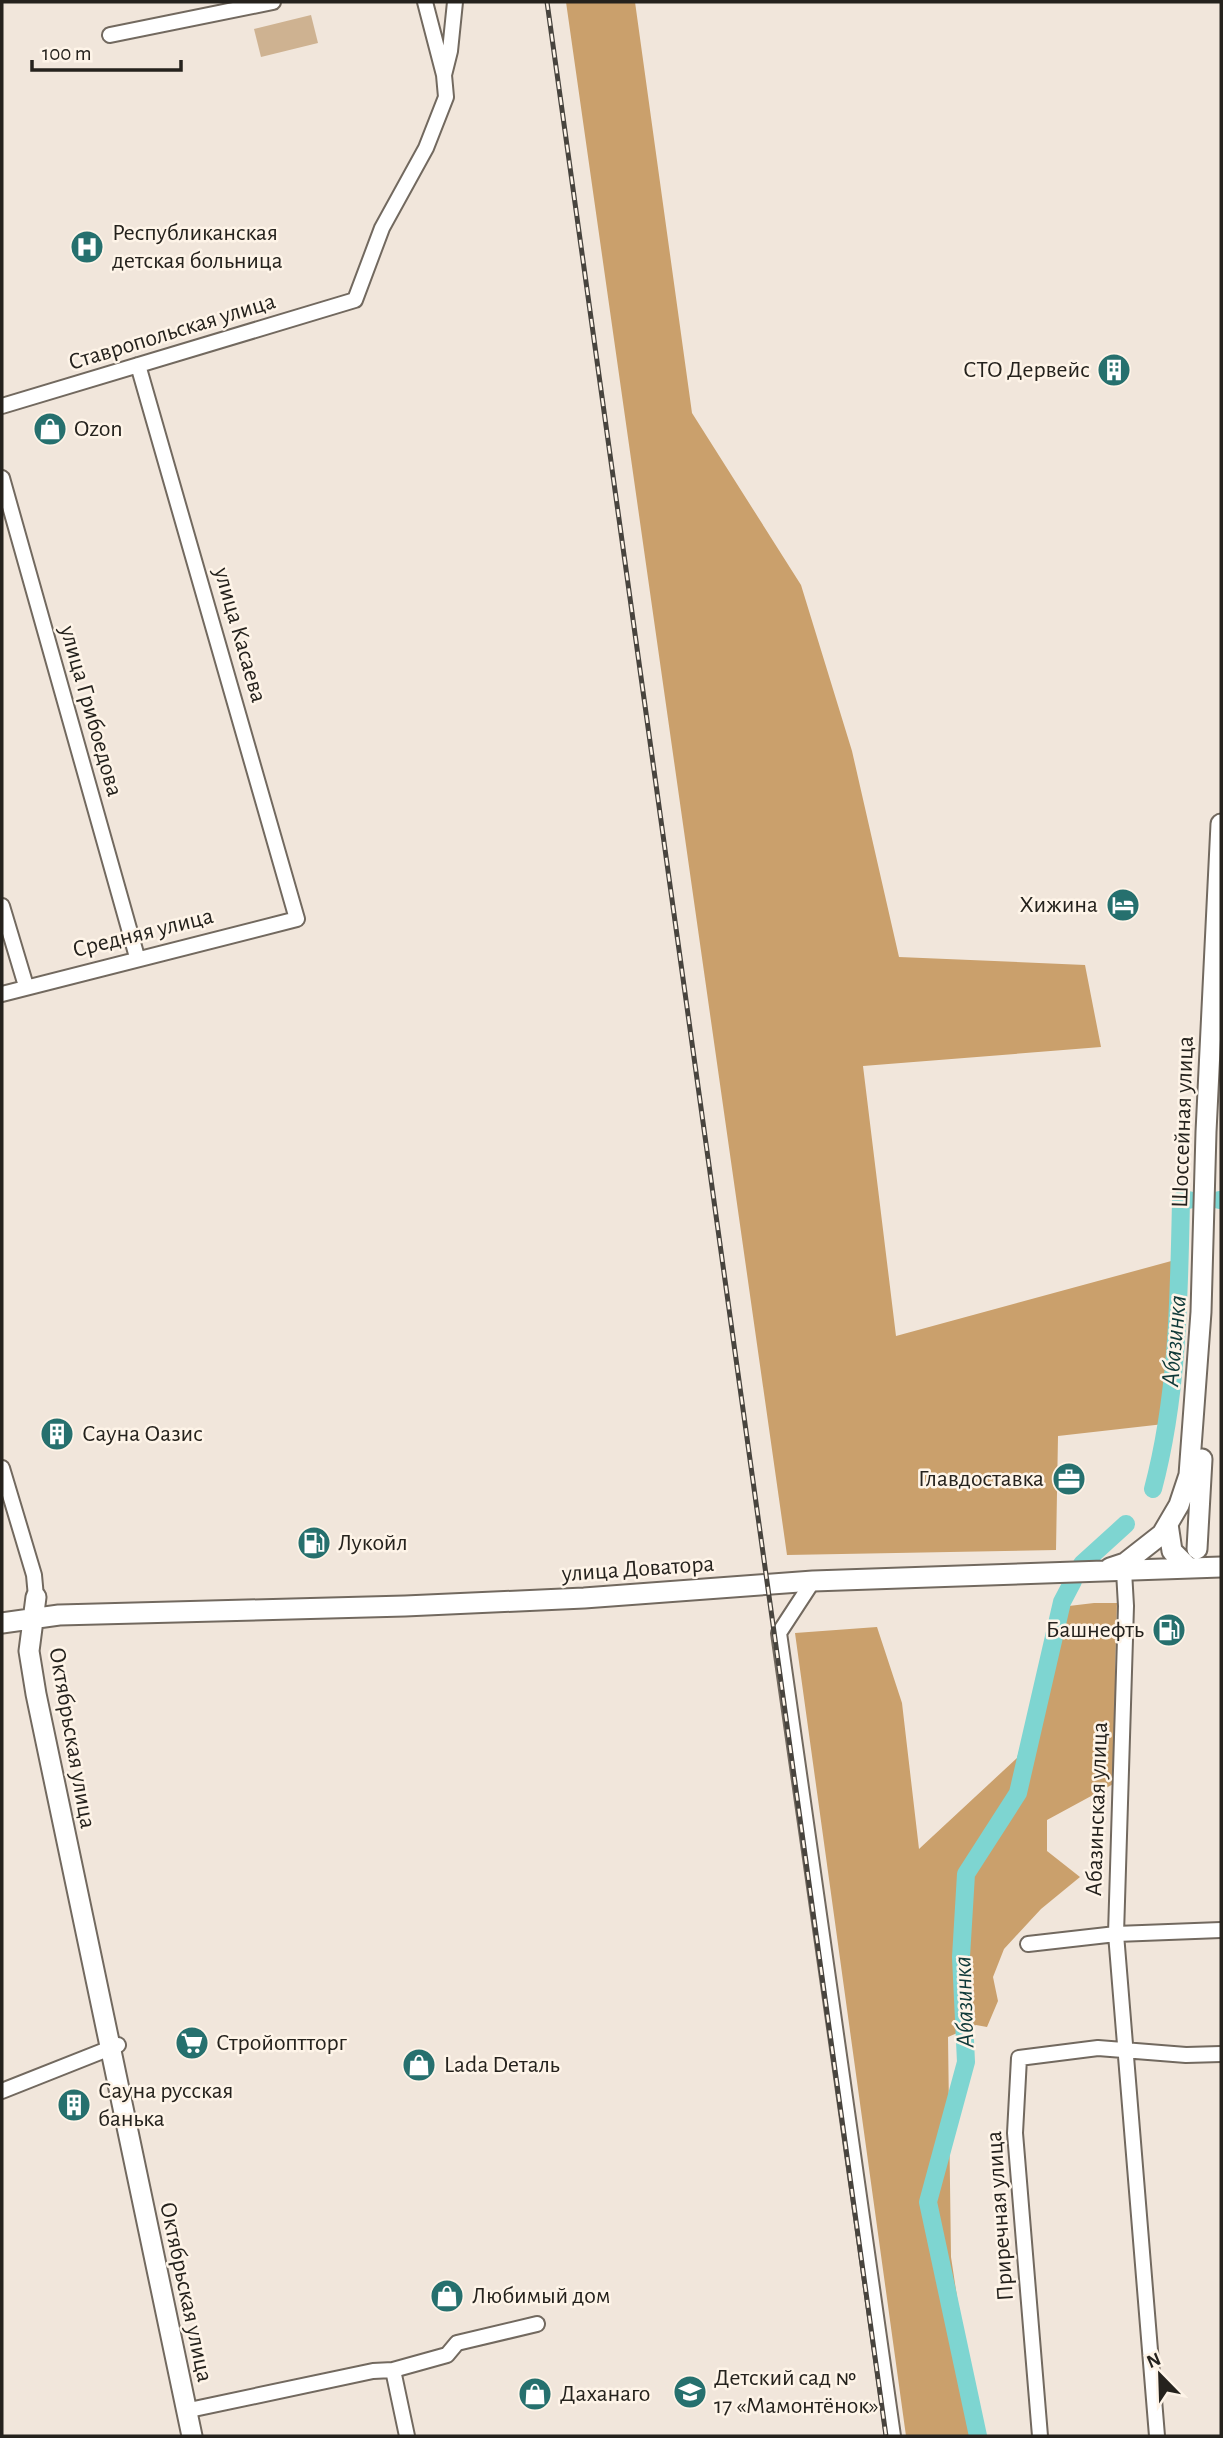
<svg xmlns="http://www.w3.org/2000/svg" width="1223" height="2438" font-family="'Alegreya Sans',sans-serif">
<rect width="100%" height="100%" fill="#f1e6db"/>
<path fill="#ceb291" d="M311 15 318 43 261 57 254 29Z"/>
<path fill="#caa06c" d="M566 2H635L692 413 801 585 852 751 899 957 1085 965 1101 1047 863 1066 896 1336 1175 1260 1164 1424 1058 1436 1056 1550 787 1555Z
M1094 1603H1117L1115 1674 1123 1731 1117 1782 1047 1820V1851L1080 1877 1041 1909 1004 1949 993 1977 998 2001 987 2027 976 2025 948 2037 951 2257 978 2436H906L795 1633 877 1627 902 1703 919 1849 1017 1758 1044 1668 1052 1608Z"/>
<g fill="none" stroke-linecap="round" stroke-linejoin="round">
<path stroke="#7ed5d1" stroke-width="18" d="M1219 1200H1221
M1153 1489C1178 1395 1179 1297 1181 1200H1189
M1082 1564 1126 1524
M978 2436 928 2202 966 2062 961 1957 966 1874 1018 1793 1062 1602 1073 1581"/>
<defs>
<path id="minor" d="M110 35 273 2
M444 75 450 51 455 2
M2 406 355 300 382 228 426 148 446 97 444 75 425 2
M2 478 137 957
M2 906 26 986
M2 994 297 919 138 365
M2 1468 34 1575 36 1597
M1124 1571 1126 1606 1116 1934 1157 2436
M813 1581 779 1633 893 2436
M1028 1944 1116 1934 1221 1930
M2 2091 118 2045
M393 2370 407 2436
M194 2409 373 2371 393 2370 447 2355 457 2343 537 2324
M1040 2436 1015 2133 1019 2058 1098 2048 1186 2055 1221 2054"/>
<path id="major" d="M1168 1524 1172 1551 1189 1568
M1197 1549 1202 1459
M1110 1568 1125 1563 1162 1534 1179 1505 1189 1475 1201 1312 1206 1132 1221 824
M36 1597 29 1651 36 1694 192 2436
M2 1623 59 1615 405 1606 584 1598 813 1581 1221 1567"/>
</defs>
<use href="#minor" stroke="#72695f" stroke-width="18"/>
<use href="#major" stroke="#72695f" stroke-width="23"/>
<use href="#minor" stroke="#fff" stroke-width="14"/>
<use href="#major" stroke="#fff" stroke-width="19"/>
<defs>
<path id="rail" d="M547 2 886 2436"/>
</defs>
<use href="#rail" stroke="#48443e" stroke-width="5"/>
<use href="#rail" stroke="#fef4e8" stroke-width="2.5" stroke-dasharray="8" stroke-linecap="butt"/>
</g>
<defs>
<symbol id="hospital-disc" viewBox="-11 -11 22 22"><circle r="9.5" fill="#26706e" stroke="#fef4e8"/><path d="M-5-5h3v3.5h4V-5h3V5h-3V1.5h-4V5h-3Z" fill="#fff"/></symbol>
<symbol id="building-disc" viewBox="-11 -11 22 22"><circle r="9.5" fill="#26706e" stroke="#fef4e8"/><path d="M-4-6H4V6H1V3H-1V6H-4ZM-2.5-4.3h1.7v1.8h-1.7ZM.8-4.3h1.7v1.8H.8ZM-2.5-1h1.7V.8h-1.7ZM.8-1h1.7V.8H.8Z" fill="#fff"/></symbol>
<symbol id="shop-disc" viewBox="-11 -11 22 22"><circle r="9.5" fill="#26706e" stroke="#fef4e8"/><path d="M-5-2.5h2.3a2.7 3.5 0 0 1 5.4 0H5L5.5 6h-11ZM-1.5-2.5h3a1.5 2.3 0 0 0-3 0Z" fill="#fff"/></symbol>
<symbol id="hotel-disc" viewBox="-11 -11 22 22"><circle r="9.5" fill="#26706e" stroke="#fef4e8"/><path d="M-6-4.5h1.5V1H6V5H4.5V3h-9V5H-6ZM-4 0a1.8 1.8 0 1 1 3.6 0ZM.5 0V-2.5h3Q6-2.5 6 0Z" fill="#fff"/></symbol>
<symbol id="office-disc" viewBox="-11 -11 22 22"><circle r="9.5" fill="#26706e" stroke="#fef4e8"/><path d="M-6-3h4V-5.5h4V-3h4V5H-6ZM-1-4.5V-3h2v-1.5ZM-6 0V1H6V0Z" fill="#fff"/></symbol>
<symbol id="fuel-disc" viewBox="-11 -11 22 22"><circle r="9.5" fill="#26706e" stroke="#fef4e8"/><path d="M-5.5-6h7V0h2V4h1.3V-2.5L3-4.5l.8-.8L6-3V5H2.5V1h-1V6h-7ZM-4.2-4.7v3.2H.2V-4.7Z" fill="#fff"/></symbol>
<symbol id="supermarket-disc" viewBox="-11 -11 22 22"><circle r="9.5" fill="#26706e" stroke="#fef4e8"/><path d="M-6-5.5h2.5l.6 2H6L4.5 2H-2.5L-4.4-4H-6ZM-1.5 3.2a1.3 1.3 0 1 0 .1 0ZM3 3.2a1.3 1.3 0 1 0 .1 0Z" fill="#fff"/></symbol>
<symbol id="school-disc" viewBox="-11 -11 22 22"><circle r="9.5" fill="#26706e" stroke="#fef4e8"/><path d="M0-5L7-2L0 1L-7-2ZM-4 1L0 2.5L4 1V4Q0 6-4 4Z" fill="#fff"/></symbol>
</defs>
<g fill-rule="evenodd">
<use href="#hospital-disc" x="68" y="228" width="38" height="38"/>
<use href="#building-disc" x="1095" y="351" width="38" height="38"/>
<use href="#shop-disc" x="31" y="410" width="38" height="38"/>
<use href="#hotel-disc" x="1104" y="886" width="38" height="38"/>
<use href="#building-disc" x="38" y="1415" width="38" height="38"/>
<use href="#office-disc" x="1050" y="1460" width="38" height="38"/>
<use href="#fuel-disc" x="295" y="1524" width="38" height="38"/>
<use href="#fuel-disc" x="1150" y="1611" width="38" height="38"/>
<use href="#supermarket-disc" x="173" y="2024" width="38" height="38"/>
<use href="#shop-disc" x="400" y="2046" width="38" height="38"/>
<use href="#building-disc" x="55" y="2086" width="38" height="38"/>
<use href="#shop-disc" x="428" y="2277" width="38" height="38"/>
<use href="#school-disc" x="671" y="2373" width="38" height="38"/>
<use href="#shop-disc" x="516" y="2375" width="38" height="38"/>
</g>
<g text-anchor="middle" dominant-baseline="central" stroke-width="5" stroke-linejoin="round" paint-order="stroke">
<g font-size="24" fill="#25221d" stroke="#fef4e8" text-anchor="start">
<text x="112" y="233">Республиканская<tspan x="112" dy="28">детская больница</tspan></text>
<text x="1090" y="370" text-anchor="end">СТО Дервейс</text>
<text x="74" y="429">Ozon</text>
<text x="1098" y="905" text-anchor="end">Хижина</text>
<text x="82" y="1434">Сауна Оазис</text>
<text x="1044" y="1479" text-anchor="end">Главдоставка</text>
<text x="338" y="1543">Лукойл</text>
<text x="1144" y="1630" text-anchor="end">Башнефть</text>
<text x="216" y="2043">Стройоптторг</text>
<text x="444" y="2065">Lada Dеталь</text>
<text x="98" y="2091">Сауна русская<tspan x="98" dy="28">банька</tspan></text>
<text x="472" y="2296">Любимый дом</text>
<text x="714" y="2378">Детский сад №<tspan x="714" dy="28">17 «Мамонтёнок»</tspan></text>
<text x="560" y="2394">Даханаго</text>
</g>
<g font-size="24" fill="#25221d" stroke="#fef4e8">
<text transform="translate(172 332) rotate(-17)">Ставропольская улица</text>
<text transform="translate(240 635) rotate(74)">улица Касаева</text>
<text transform="translate(91 711) rotate(74)">улица Грибоедова</text>
<text transform="translate(143 933) rotate(-14)">Средняя улица</text>
<text transform="translate(1183 1122) rotate(-88)">Шоссейная улица</text>
<text transform="translate(638 1569) rotate(-4)">улица Доватора</text>
<text transform="translate(72 1738) rotate(80)">Октябрьская улица</text>
<text transform="translate(1097 1809) rotate(-88)">Абазинская улица</text>
<text transform="translate(1000 2216) rotate(-94)">Приречная улица</text>
<text transform="translate(186 2292) rotate(78)">Октябрьская улица</text>
</g>
<g font-size="26" font-style="italic" fill="#103a39" stroke="#fef4e8">
<text transform="translate(1174 1341) rotate(-85)">Абазинка</text>
<text transform="translate(964 2002) rotate(-92)">Абазинка</text>
</g>
</g>
<rect width="1223" height="2438" fill="none" stroke="#25221d" stroke-width="7"/>
<g transform="translate(1160 2375) rotate(337)" stroke="#fef4e8" stroke-width="5" paint-order="stroke">
<path d="M0-5L12 26L0 18L-12 26Z" fill="#25221d"/>
<text y="-10" font-size="19" font-weight="bold" text-anchor="middle" fill="#25221d">N</text>
</g>
<path d="M32 60v10h149v-10" fill="none" stroke="#25221d" stroke-width="3.5"/>
<text x="42" y="60" font-size="21" fill="#25221d" stroke="#fef4e8" stroke-width="5" paint-order="stroke">100 m</text>
</svg>
